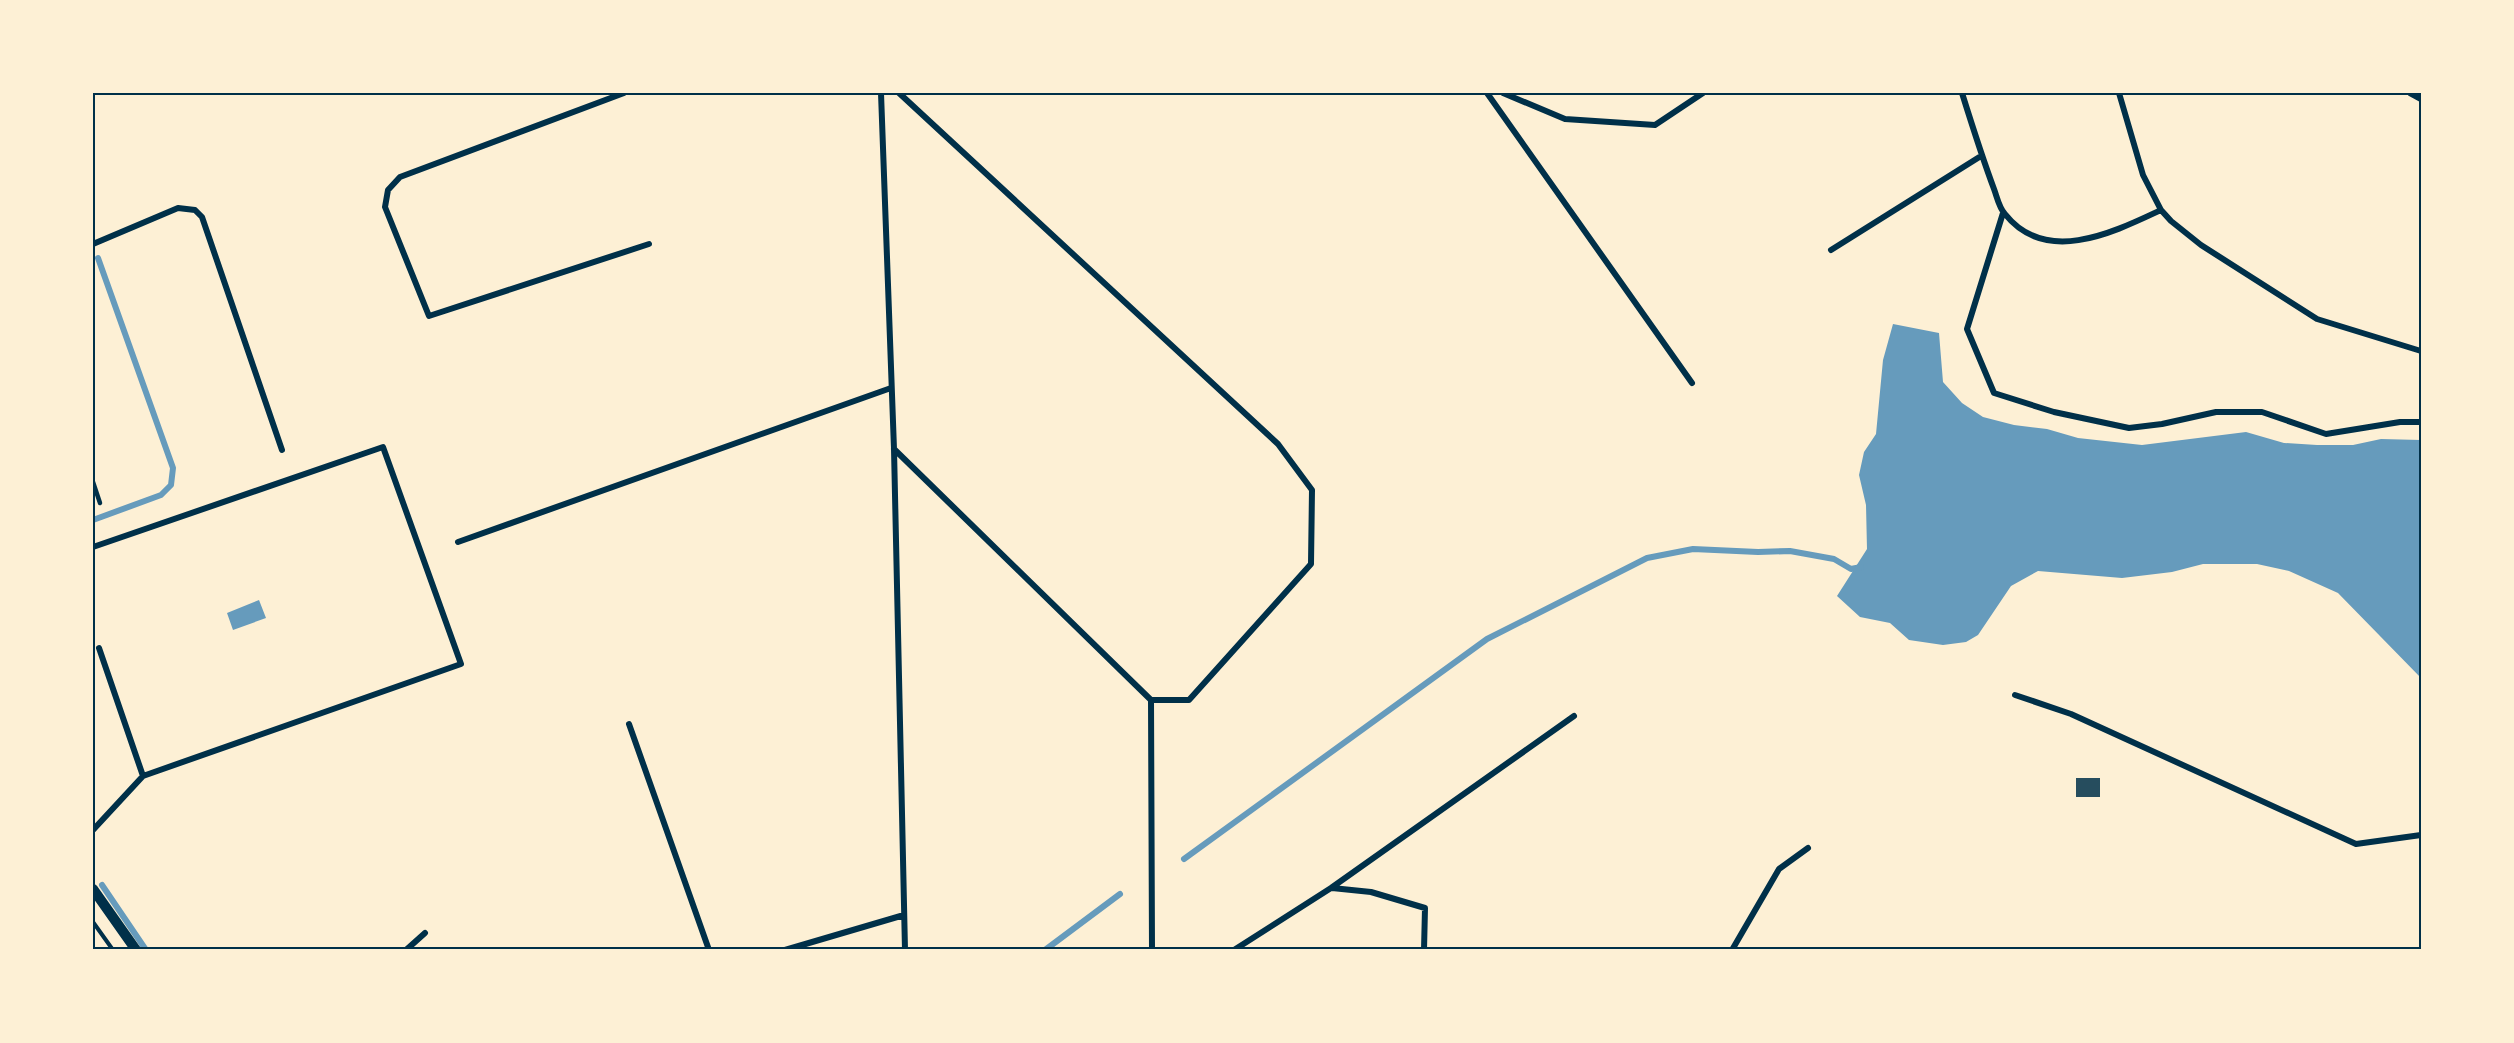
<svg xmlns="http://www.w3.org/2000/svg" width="2514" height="1043" font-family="'IBM Plex Sans',sans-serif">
<rect width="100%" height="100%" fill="#fdf0d5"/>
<path fill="#669bbc" d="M1893 324 1939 333 1943 382 1962 403 1983 417 2014 425 2047 429 2078 438 2142 445 2246 432 2284 443 2317 445H2353L2381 439 2421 440V678L2338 593 2289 571 2257 564H2203L2172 572 2122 578 2038 571 2011 586 1978 635 1966 642 1943 645 1909 640 1890 623 1860 617 1837 596 1867 549 1866 505 1859 475 1864 452 1876 434 1883 360Z
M259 600 266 618 233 630 227 613Z"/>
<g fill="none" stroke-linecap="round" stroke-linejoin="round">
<path stroke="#669bbc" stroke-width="6" d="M93 520 161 495 171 485 173 468 98 258
M1184 859 1487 639 1647 558 1693 549 1758 552 1790 551 1834 559 1851 569 1861 567
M102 885 146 950
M1045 950 1120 894"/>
</g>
<path fill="#264d5e" d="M2076 778H2100V797H2076Z"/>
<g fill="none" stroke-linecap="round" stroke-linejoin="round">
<path stroke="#003049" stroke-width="4" d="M93 922 113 950"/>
<path stroke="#003049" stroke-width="4.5" d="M93 482 100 503"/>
<path stroke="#003049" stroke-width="6" d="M624 93 400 177 388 190 385 207 429 316 649 244
M881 93 894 449 905 950
M899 93 1278 444 1312 490 1311 564 1189 700H1151L1152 950
M1487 93 1692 383
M1503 93 1565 119 1655 125 1703 93
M1962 93C1972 125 1982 157 1994 189 1997 197 1999 208 2005 214 2046 266 2114 232 2161 210
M2119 93 2143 175 2161 210 2171 221 2201 245 2317 319 2421 351
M2410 93 2421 99
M2003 213 1967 329 1994 393 2054 412 2129 428 2162 424 2216 412H2262L2326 434 2400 422H2421
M93 244 178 208 195 210 202 217 282 450
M1831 250 1981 156
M894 449 1151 700
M458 542 891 388
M93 547 383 447 461 664 143 776 93 830
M99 648 143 776
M2015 695 2071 714 2356 844 2421 835
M629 724 709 950
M1332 888 1371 892 1425 908 1424 950
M406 950 425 933
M785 950 904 915
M1234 950 1331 888 1574 716
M1732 950 1779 869 1808 848"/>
<path stroke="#003049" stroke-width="10" d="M93 889 136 950"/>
</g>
<rect width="2514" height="1043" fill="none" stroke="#fdf0d5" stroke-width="189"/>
<rect x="94" y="94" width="2326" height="854" fill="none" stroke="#003049" stroke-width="2"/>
</svg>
